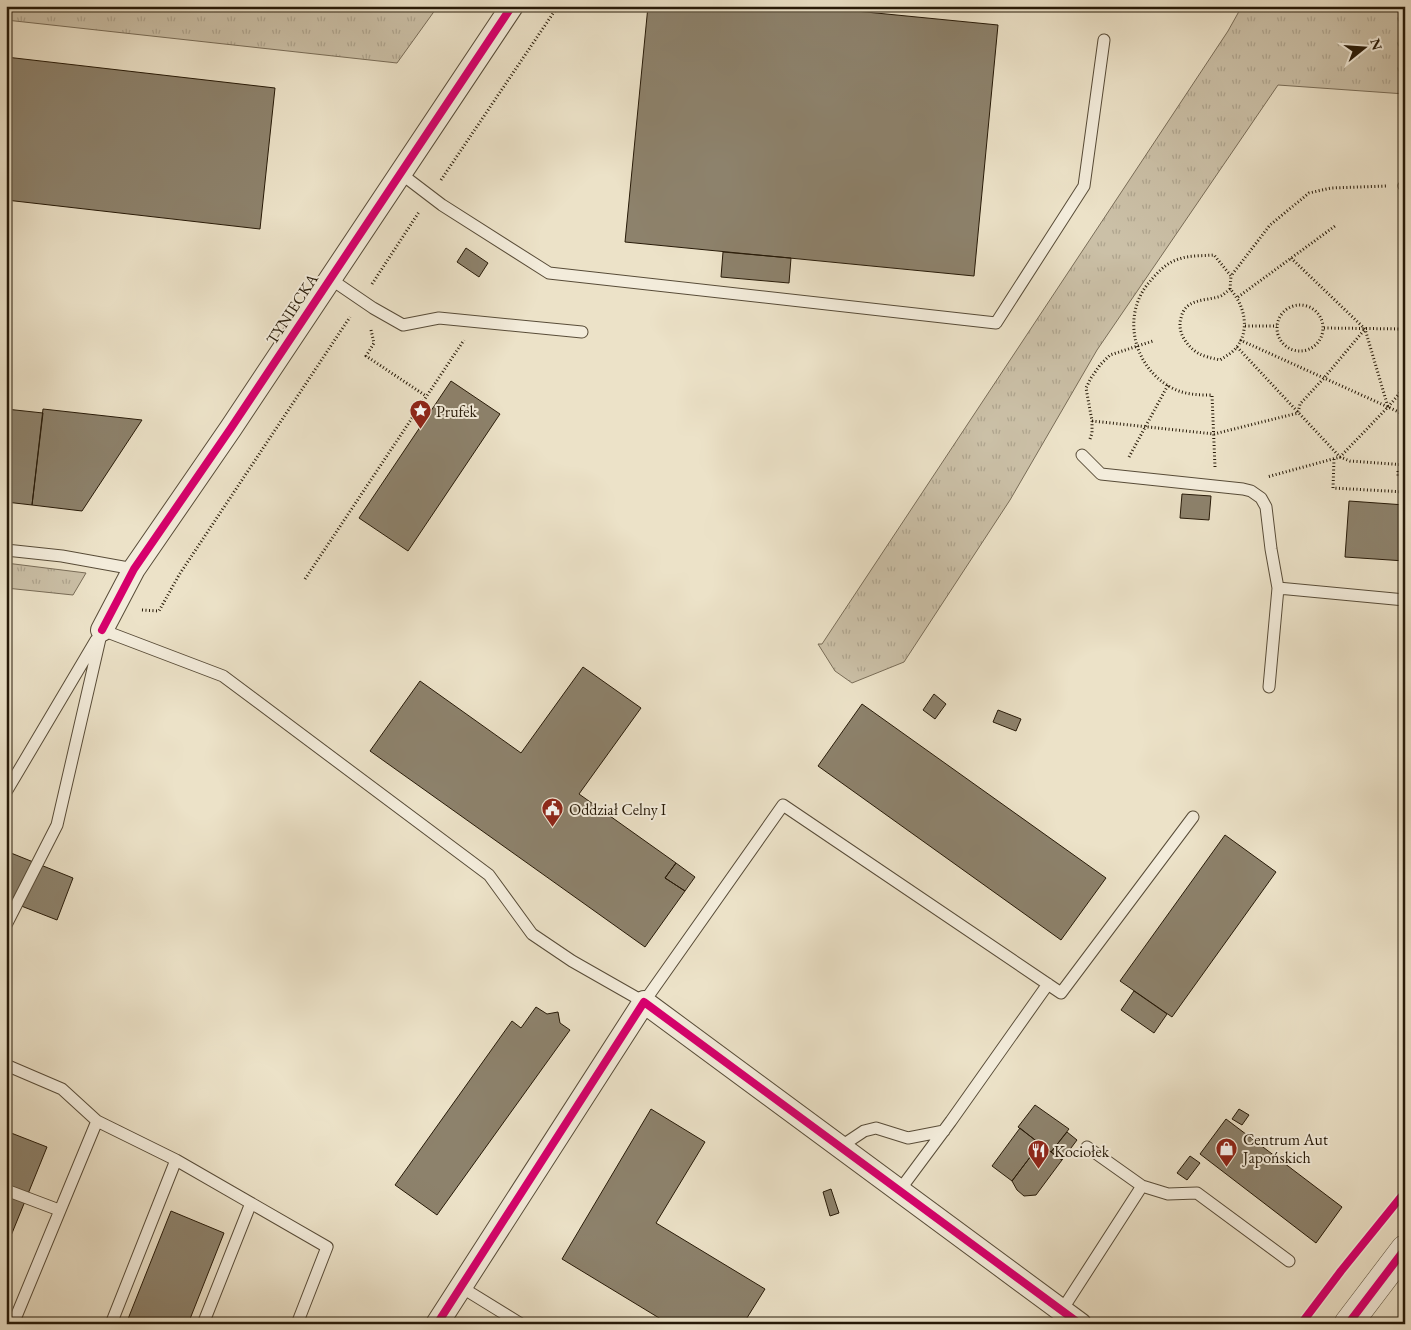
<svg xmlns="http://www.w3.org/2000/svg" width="1411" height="1330" font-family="'EB Garamond',serif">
<defs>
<pattern id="grass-tufts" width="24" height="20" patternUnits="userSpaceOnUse" patternTransform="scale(1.25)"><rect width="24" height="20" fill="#cbc0a7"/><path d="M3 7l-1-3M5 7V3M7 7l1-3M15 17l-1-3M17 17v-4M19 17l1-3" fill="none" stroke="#aea48e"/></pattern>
</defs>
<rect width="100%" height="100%" fill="#ece2c8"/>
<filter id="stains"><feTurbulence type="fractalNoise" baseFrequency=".004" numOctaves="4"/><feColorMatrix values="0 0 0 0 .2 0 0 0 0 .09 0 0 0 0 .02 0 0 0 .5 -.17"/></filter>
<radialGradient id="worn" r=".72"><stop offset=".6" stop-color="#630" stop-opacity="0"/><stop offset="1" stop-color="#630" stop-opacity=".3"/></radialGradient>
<path fill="url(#grass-tufts)" stroke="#796d58" d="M6 6H438L397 63 6 20Z
M1242 6H1405V94L1278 85 1097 350 1010 500 904 662 852 683 835 671 818 644H822L1228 31Z
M6 563 86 573 73 595 6 588Z"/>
<path fill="#8d826c" stroke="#271a08" d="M648 6H805L998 25 974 276 625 242Z
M6 57 275 88 260 229 6 200Z
M466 248 488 263 479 277 457 262Z
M723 252 791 258 789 283 721 277Z
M451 381 500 414 408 551 359 518Z
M6 409 43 413 32 505 6 502Z
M43 409 142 420 82 511 32 505Z
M1182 494 1211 496 1209 520 1180 518Z
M1349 501 1405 505V561L1345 557Z
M583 667 641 708 579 794 676 863 665 878 685 891 645 947 370 751 420 681 521 753Z
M934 694 946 704 935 719 923 710Z
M862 704 1106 878 1061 940 818 766Z
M998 710 1021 719 1016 731 993 722Z
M1225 835 1276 872 1172 1017 1120 981Z
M6 851 73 878 57 920 6 900Z
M676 863 695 877 685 891 665 878Z
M1134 991 1167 1014 1154 1033 1121 1010Z
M536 1007 547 1014 558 1012 560 1023 570 1030 437 1215 395 1185 512 1021 521 1028Z
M1035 1105 1069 1129 1051 1152 1018 1127Z
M651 1109 705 1142 656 1223 765 1289 745 1321 749 1324H669L562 1259Z
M1239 1109 1249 1115 1242 1125 1232 1119Z
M1226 1119 1342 1207 1316 1243 1200 1154Z
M1020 1128 1040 1144 1012 1181 992 1166Z
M6 1131 47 1147 6 1248Z
M1067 1132 1077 1140 1062 1160 1051 1152Z
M1040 1144 1062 1160 1036 1195 1024 1196 1017 1190 1012 1181Z
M1190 1156 1200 1163 1187 1180 1177 1173Z
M831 1189 839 1213 830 1216 823 1192Z
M171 1211 224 1233 188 1324H126Z"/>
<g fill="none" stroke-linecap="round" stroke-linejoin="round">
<defs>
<path id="service" d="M400 173 442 205 549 273 996 323 1084 186 1104 40
M1404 186H1405
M329 278 373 308 403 325 439 318 582 332
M1082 455 1101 474 1243 489 1251 491 1261 498 1266 507 1271 549 1278 588 1405 600
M6 550 62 556 134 569
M102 630 223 676 489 875 532 934 572 961 644 1002 783 805 1061 993 1193 817
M1269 687 1278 588
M6 792 96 640
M6 925 57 825 102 630
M6 1065 62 1089 97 1121 176 1160 327 1247 297 1324
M840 1147 864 1131 876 1128 908 1138 944 1131
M1142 1186 1168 1194 1197 1193 1289 1261
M6 1190 59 1210
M899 1191 951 1121 1048 984
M461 1287 521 1324
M1062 1310 1142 1186 1087 1147
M13 1324 97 1121
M111 1324 176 1160
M203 1324 251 1203"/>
<path id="minor" d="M102 630 134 569 231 428 512 6
M437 1324 644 1002 1080 1324"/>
<path id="tertiary" d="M1348 1324 1405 1249"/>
</defs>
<use href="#service" stroke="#584c38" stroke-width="13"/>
<use href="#minor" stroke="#584c38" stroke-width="24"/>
<use href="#tertiary" stroke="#584c38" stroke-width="29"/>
<path stroke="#271a08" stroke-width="3" stroke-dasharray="1 2.5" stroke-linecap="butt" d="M441 180 558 6
M1291 258 1365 329 1388 407 1405 415
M372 284 419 212
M1230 289C1226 292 1223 296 1218 297 1203 301 1185 299 1181 318 1179 324 1180 331 1183 337 1193 354 1202 356 1220 360 1226 356 1232 353 1236 348 1251 330 1244 304 1230 289L1231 276
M1238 297 1335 226
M1277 328a23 23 0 1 1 46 0a23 23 0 1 1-46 0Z
M1245 326H1277
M1324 328 1405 329
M371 330 374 343 366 356 426 396
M1240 340 1388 407 1340 457 1267 477
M1237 347 1340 457 1350 461 1405 465
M1388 407 1405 387
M1092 421 1214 434 1298 413 1300 404 1324 378 1365 329
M1090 439 1092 433V421L1086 388 1091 378 1100 365 1110 355 1153 341
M1129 457 1168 385
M1334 459 1333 488 1405 492
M1215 467 1212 395C1199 395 1187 395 1174 389 1135 370 1121 319 1147 285 1155 275 1165 264 1176 260 1188 255 1202 256 1214 255L1231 276 1270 225 1309 193 1331 188 1386 186
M1405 471H1398V477H1405
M305 579 464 340
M142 610 159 611 179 575 350 317"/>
<use href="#service" stroke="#f3ecdb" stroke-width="11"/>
<use href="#minor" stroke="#f3ecdb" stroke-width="22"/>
<use href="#tertiary" stroke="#f3ecdb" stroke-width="28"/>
<defs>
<path id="cycleway" d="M102 630 134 569 231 428 512 6
M437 1324 644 1002 1080 1324
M1301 1324 1341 1271 1405 1192
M1348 1324 1405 1249"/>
</defs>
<use href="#cycleway" stroke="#f3ecdb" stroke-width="11"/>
<use href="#cycleway" stroke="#d6006c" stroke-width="8"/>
</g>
<defs>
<symbol id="sight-pin" viewBox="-11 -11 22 30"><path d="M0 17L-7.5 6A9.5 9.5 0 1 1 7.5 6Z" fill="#8f2418" stroke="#f3ecdb"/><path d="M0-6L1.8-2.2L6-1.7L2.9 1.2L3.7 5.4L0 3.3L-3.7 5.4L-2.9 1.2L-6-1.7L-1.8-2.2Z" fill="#fff"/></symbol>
<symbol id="civic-pin" viewBox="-11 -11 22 30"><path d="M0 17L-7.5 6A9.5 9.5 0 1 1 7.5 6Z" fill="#8f2418" stroke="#f3ecdb"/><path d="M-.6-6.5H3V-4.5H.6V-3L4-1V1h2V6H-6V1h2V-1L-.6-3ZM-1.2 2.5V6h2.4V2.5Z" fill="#fff"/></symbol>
<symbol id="shop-pin" viewBox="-11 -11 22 30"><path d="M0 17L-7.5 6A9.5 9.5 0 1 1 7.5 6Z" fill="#8f2418" stroke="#f3ecdb"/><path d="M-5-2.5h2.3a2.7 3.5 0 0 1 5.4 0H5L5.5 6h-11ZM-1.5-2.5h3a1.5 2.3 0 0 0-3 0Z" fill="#fff"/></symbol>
<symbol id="restaurant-pin" viewBox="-11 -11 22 30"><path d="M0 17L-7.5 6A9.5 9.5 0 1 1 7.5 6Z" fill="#8f2418" stroke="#f3ecdb"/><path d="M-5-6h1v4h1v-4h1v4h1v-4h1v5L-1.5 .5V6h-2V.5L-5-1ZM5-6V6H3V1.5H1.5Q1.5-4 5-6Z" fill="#fff"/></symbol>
</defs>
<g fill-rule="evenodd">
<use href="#sight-pin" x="408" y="398" width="25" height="34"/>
<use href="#civic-pin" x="540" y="796" width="25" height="34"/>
<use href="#shop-pin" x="1214" y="1136" width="25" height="34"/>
<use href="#restaurant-pin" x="1026" y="1138" width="25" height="34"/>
</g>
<g text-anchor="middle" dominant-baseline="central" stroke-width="4" stroke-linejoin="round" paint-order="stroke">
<g font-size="16" fill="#271a08" stroke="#f3ecdb">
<text transform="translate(292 309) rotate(-57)">TYNIECKA</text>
</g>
<g font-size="16" fill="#271a08" stroke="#f3ecdb" text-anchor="start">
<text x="436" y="411">Prufek</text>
<text x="569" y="809">Oddział Celny I</text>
<text x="1243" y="1139">Centrum Aut<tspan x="1243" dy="18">Japońskich</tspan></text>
<text x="1054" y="1151">Kociołek</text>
</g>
</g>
<rect width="1411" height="1330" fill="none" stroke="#ece2c8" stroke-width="25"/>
<rect x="8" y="8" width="1396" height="1315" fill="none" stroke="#271a08" stroke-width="2.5"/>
<rect x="12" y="12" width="1386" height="1305" fill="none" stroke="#271a08"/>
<g transform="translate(1364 48) rotate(73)" stroke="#f3ecdb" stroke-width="4" paint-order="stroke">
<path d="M0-4L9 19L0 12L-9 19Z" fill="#271a08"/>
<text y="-8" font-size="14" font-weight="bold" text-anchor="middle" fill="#271a08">N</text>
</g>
<rect width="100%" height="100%" filter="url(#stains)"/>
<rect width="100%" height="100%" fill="url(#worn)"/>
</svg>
